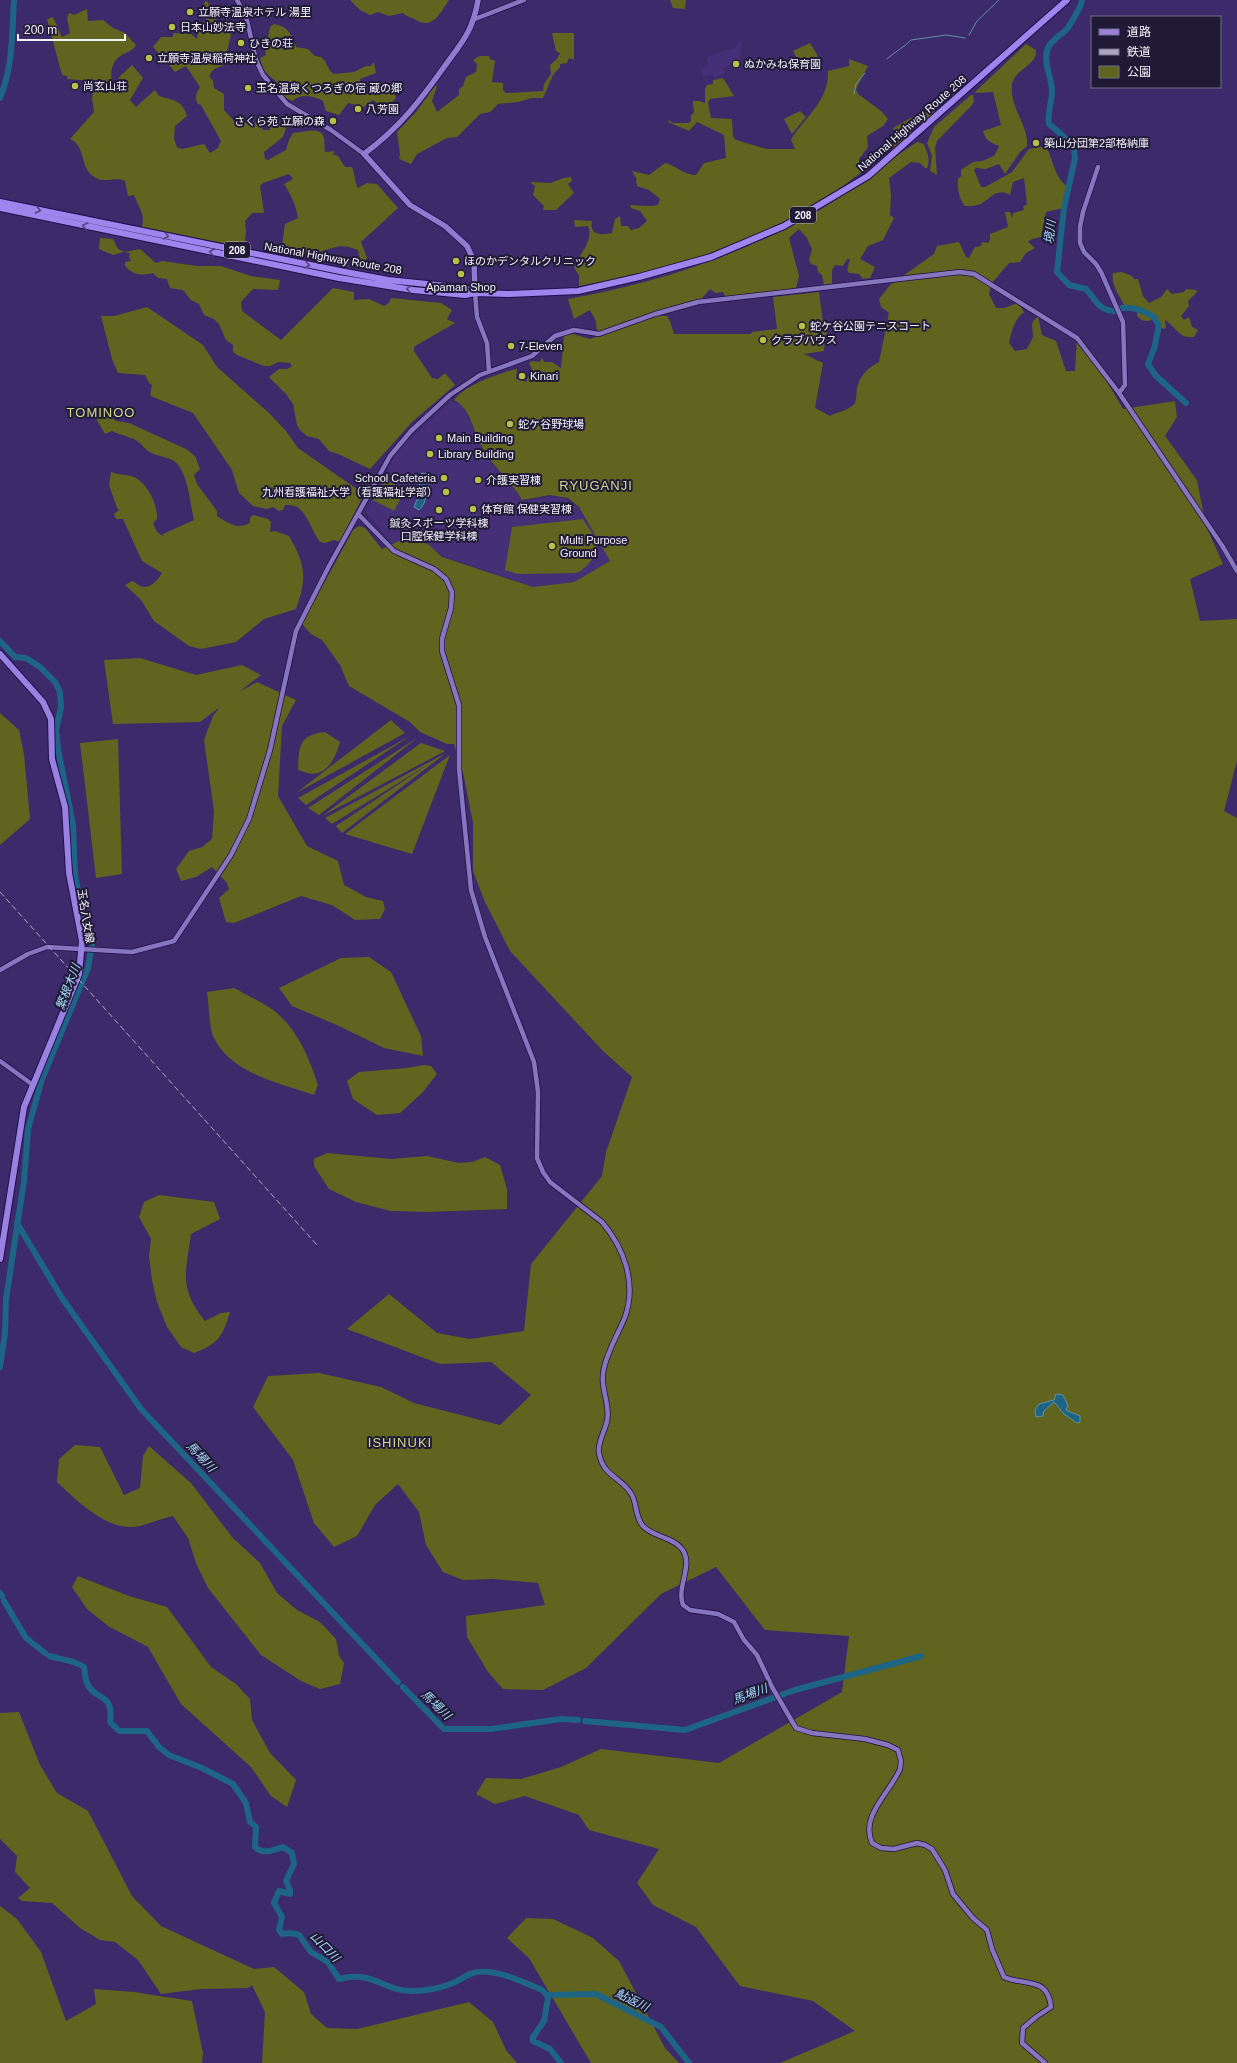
<svg xmlns="http://www.w3.org/2000/svg" width="1237" height="2063" font-family="Arial,'Noto Sans JP',sans-serif">
<rect width="100%" height="100%" fill="#3c2a6a"/>
<path fill="#453078" d="M738 41H742L739 68 735 67 732 63 723 69 725 73 714 78 712 74 704 77 701 69 708 66 707 59 709 56 737 47 739 44Z
M451 401 462 404 482 449 500 474 514 487 522 501 549 497 565 498 579 508 610 561 574 582 534 587 442 556 428 544 409 539 401 540 393 545 366 512 398 450Z"/>
<path fill="#60641f" d="M350 0H449C440 13 433 30 416 20 411 17 408 18 403 13L389 16 378 12 370 15 360 10Z
M670 0H686L685 9 673 8Z
M207 1C214 11 216 21 221 31L229 32 231 35 226 56 235 61 214 69 209 76 213 81 214 88 224 94V110L235 122 256 123 257 117 263 130H270L269 123 273 117 286 128 283 137 264 152 265 159 268 160 286 150 289 140 293 133C302 133 321 125 324 138 325 143 324 147 325 152L335 151 333 154 338 156 345 167H352C355 174 355 184 358 188L367 183 377 184 398 208 361 242 367 258 364 262 369 270 348 265 358 264 360 259 358 250C335 242 336 249 315 253 305 255 292 250 282 245L285 224 298 218C296 205 291 195 284 184L293 179 289 174 263 183 260 186 264 213H252L245 221 246 231 245 240 251 251 141 228C147 217 138 206 134 195L128 196 125 181C115 176 104 184 94 177 78 165 87 147 70 139L94 112 92 98 94 85 91 81 67 79V76L62 75 47 19 53 17 62 37 70 33 67 18 69 13 74 15 87 9 88 21 103 20 113 28 125 33 136 45C134 49 130 51 126 53 109 60 111 73 112 89L120 76 132 65 143 78 130 100 136 107 155 90 159 96C173 101 182 99 187 116L175 126 174 139 177 147 182 149 204 144 210 153 218 148 221 141 201 105 198 104C194 98 196 94 200 87L186 66 175 72 153 47 161 37H173V33L191 34 197 39 198 32 192 22 203 23 207 20 204 3Z
M274 24C289 27 291 34 296 47L308 49 315 56 321 57 325 61 330 71 334 74 354 72 366 66H371L374 62 376 73 360 79V84L365 94H381L394 91 396 98 385 109 373 100 364 107 348 103 339 115 326 111 323 101C314 96 301 93 292 101L284 97 276 88V81C265 73 264 72 260 58L266 55C264 48 269 35 270 27Z
M552 33H574V60L569 58 567 63 560 64V67L553 75 543 98H532L518 102 498 104 490 112 480 114 457 137 447 138 417 154 411 164 399 159 400 154 397 132 416 112 435 86H437L432 101 437 112 459 95V89L463 86 466 77 476 72 477 64 473 60 480 56H489L490 59 495 61 492 82 503 83V90L506 93 543 91 544 84 551 74 550 65 557 59 560 53 556 51Z
M810 43 819 58 801 66 793 51Z
M1026 44 1036 50C1037 66 1015 69 1012 84 1009 107 1029 126 1027 146L1020 152 1005 174 999 164 986 169 976 168 974 170 981 187H985L1012 172 1029 149 1040 147 1047 148C1053 161 1054 174 1065 185L1068 186 1063 208 1046 212 1041 237 1032 239 1028 242 1035 248 1026 253 1020 262 1009 263 991 284 989 294 996 308H1004L1018 303 1024 312C1014 320 1012 330 1009 343L1015 351 1027 349 1033 337 1032 323 1038 316 1042 335 1056 341 1066 371H1075L1077 338 1092 356 1123 409 1175 401 1177 417 1165 436 1197 480 1206 526 1223 564 1190 579 1200 621 1237 619V761L1224 811 1237 818V2063H780L855 2031 813 2001 740 1986 696 1927 653 1905 637 1883 659 1849 589 1830 579 1815 525 1796 495 1804 476 1794 486 1778 521 1779 561 1767 601 1749 719 1763 842 1692 849 1636 765 1630 716 1567 661 1594 586 1668 543 1690 503 1689 488 1672 467 1637 466 1616 545 1605 538 1583 493 1579 463 1580 443 1572 426 1545 419 1512 398 1484 375 1505 357 1536 334 1547 314 1523 293 1460 253 1407 268 1376 319 1373 381 1387 414 1403 500 1425 531 1395 491 1362 440 1364 347 1329 389 1294 437 1333 470 1339 524 1331 531 1264 602 1176 606 1152 632 1077 603 1051 510 951 485 902 473 871V823L464 777 454 744H447L420 732 410 722 349 686 340 665 322 640 311 634 302 624 353 530 359 526 365 528 382 549 401 540 409 539 428 544 442 557 533 587 574 582 610 561 579 507 568 498 550 495 522 500C511 481 493 467 482 447 473 432 471 408 454 400 465 385 499 373 517 369L516 379 526 382 532 369 529 363 532 361 540 362 542 357 544 362H552L561 368 564 336 573 334 590 339 657 316H667L670 321 674 334H751L752 332 777 329 773 297 819 292 823 322H827C828 334 824 340 824 351L804 354 823 363 815 408 830 416C837 412 850 410 855 403 857 399 856 392 857 388 860 375 868 368 879 362L889 313 881 307 879 299 890 285 934 254 937 246 959 242 966 257 969 258 975 247 981 246 982 242 988 243 990 240V234L1008 227 1005 212H1010L1012 218 1013 213 1024 210 1023 207 1027 204 1024 178 1013 182 1010 195C996 186 989 201 978 205 974 206 970 206 965 206 959 199 957 188 958 179L961 176V170L973 162 982 161 994 156 999 146C991 143 985 140 983 131L1001 125 993 92 974 93Z
M849 59 868 66 856 89 858 94 881 111 888 119 883 126 867 136 868 147 859 159V165L871 152H880L904 135 901 130 896 133 893 128 914 116 912 132 909 136C874 162 840 190 803 213 741 251 650 274 579 286V276L574 267C579 254 594 241 588 226L575 227 574 220 592 221C589 236 602 235 612 233L615 219 620 216 621 226H628L631 230 639 228 647 221 640 211 631 208 630 205 651 206 658 205 660 199 649 190 637 186 636 178 632 171 649 175 665 163C675 165 686 176 696 175L704 163 726 158 724 135 697 122 689 131 668 122 669 120 673 123H688L691 121V115L694 113 693 101H699L705 103V89L707 85 713 84V80L723 78 734 96 710 99 708 103 711 118 732 119 733 137 736 140 767 149H795L791 140C805 116 829 102 828 71L849 66Z
M955 91 958 93 923 124H921L923 112C937 114 951 103 955 91Z
M971 95H973L974 102 972 105 937 141 935 148 937 175 930 171 932 156 927 143 934 127Z
M800 111 806 117 792 134 784 119Z
M917 142 924 144C927 153 931 159 927 168H925L920 163 911 162 889 178 891 195 890 215 894 218 883 240 868 246 860 259 875 267 870 278 863 279 859 274 849 273 847 270 850 259H847L843 266 835 265 832 270V284L824 286 822 275 818 272 817 266 811 264 809 260 812 249 807 238 799 229 789 238 799 276 796 288 726 298 723 292 716 293 710 289 703 297 702 301 672 306 607 331 597 332 596 321 590 310 574 319 568 299C652 284 733 258 808 217 846 195 880 166 917 142Z
M571 177 572 181 568 184 574 193 556 210H543L544 206 533 195 535 186 530 182 550 183 564 178Z
M100 238 113 239 118 249 125 252 140 249 156 263 162 261 197 266H221L251 276 280 280 278 290 253 289 241 302 242 311 281 340 333 288 354 292V300L369 299 384 306 389 303 391 298 441 303 452 310 447 319 455 323 417 345 414 347V351L432 378 438 379 445 373 455 385 412 422 370 469 338 454 329 451 319 439 307 436 300 430 297 425 293 404 286 394 269 377 279 369H287L292 366 290 363 278 362 270 366H264L237 355 233 352V345L226 340 219 324 214 319 204 315 199 304 191 300 183 290 170 288 167 279 158 278 153 273C141 276 133 275 125 266V262L131 261 129 257 130 253 123 252 113 255 99 249Z
M1122 272 1132 276 1134 279H1138L1143 296 1149 303 1161 297 1167 289 1172 294 1184 292 1186 289 1196 290 1197 292 1188 301 1189 306 1181 316 1184 320 1189 317 1192 327 1198 330 1194 337C1179 339 1176 327 1165 320L1166 327 1164 329 1156 325 1154 319C1147 322 1142 322 1137 316V308L1124 305C1119 294 1111 286 1113 273Z
M147 307 203 345 217 367 269 413 286 431 298 448 364 494 340 542 334 540 325 543 320 542C312 532 307 511 295 506 292 505 288 505 285 505L283 510 279 511 273 507 267 509 253 506 239 493 232 470 193 413 153 397 150 395 152 385 149 383 145 375 118 373 112 359 101 316H114Z
M94 408 100 409 116 421 129 423 186 449 195 456 200 469 194 475 197 484 217 511V516C228 523 237 530 250 523V518L253 515 268 519 271 522 270 532 275 531 289 536C306 565 307 578 296 609L264 619 236 642 201 649 189 646 154 621 141 600 125 585 132 581C135 582 138 585 140 586 150 590 158 580 162 573L142 561 123 519H116L114 514 119 510 117 508 109 485 111 472C119 475 129 474 136 478 148 485 158 505 157 519L153 523 157 532 163 536V534L194 520C190 503 189 481 179 466 172 456 161 458 152 453 146 451 142 444 137 441 131 437 120 435 112 431L105 434 92 412Z
M384 479 405 490 394 511 373 500Z
M583 519C587 526 594 534 596 541 599 555 587 568 576 573L518 574 505 570 512 527Z
M140 658 196 675 242 665 261 675 239 692 257 682 296 700 282 726 278 796 307 846 338 861 344 885 366 897 383 901 385 909 380 919 355 920 332 905 301 896 234 923 226 922 219 898 229 889 227 883 212 867 196 877 181 881 176 869 189 851 202 847 212 839 214 811 204 740 213 716 220 707 200 722 113 724 104 660Z
M0 713 19 730 24 754 30 819 0 845Z
M391 720 405 733 296 793Z
M325 732 340 742C336 756 330 772 313 774 309 774 302 771 298 770 299 746 299 735 325 732Z
M410 736 306 805 298 798Z
M417 738 319 815 308 808Z
M118 739 122 874 96 878 80 743Z
M421 743 445 751 322 816Z
M446 753 342 833 336 826 429 764 332 824 325 818Z
M450 755 412 854 345 834Z
M369 957 391 972 421 1036 423 1056 384 1048 339 1026 292 1006 279 988 341 958Z
M234 988C248 996 267 1004 279 1015 299 1033 310 1060 318 1085L314 1095C279 1083 232 1074 214 1038 209 1028 209 1004 207 992Z
M424 1065 431 1066 437 1074 422 1093 400 1113 377 1115 353 1099 347 1081 359 1072 406 1068Z
M327 1153 391 1159 427 1156 459 1163 472 1162 485 1157 500 1165 507 1189V1209L428 1212 391 1211 356 1202 329 1189 314 1166V1159Z
M159 1195 214 1202 220 1219 191 1234C186 1273 178 1287 205 1321L221 1313 230 1312C223 1336 218 1344 194 1353L181 1347 167 1327 157 1302 152 1280 149 1256 151 1239 139 1217 144 1202Z
M75 1445 100 1447 124 1495 140 1488 143 1456 149 1446 191 1483 232 1537 260 1563 277 1593 297 1610 320 1622 336 1639 339 1656 344 1663 340 1684 320 1689 301 1681 261 1655 208 1588 196 1563 188 1538 173 1516C159 1519 143 1527 130 1527 103 1527 75 1499 57 1482L59 1459Z
M78 1576 129 1596 167 1607 211 1667 236 1684 250 1699 252 1720 270 1753 296 1780 287 1807 271 1796 251 1767 181 1704 148 1647 108 1626 87 1609 72 1587Z
M19 1712 40 1765 57 1793 88 1811 132 1896 161 1926 254 1969 274 1967 304 1992 311 2014 327 2028 357 2029 469 2002 493 2022 506 2050 517 2063H262L265 2012 252 1985 248 1988 201 1989 161 1994 138 1960 115 1942 100 1940 80 1928 52 1903 22 1901 18 1898 30 1888 15 1872 17 1856 0 1839V1713Z
M0 1906 17 1919 41 1952 66 2021 96 2004 94 1989 134 1992 192 2001 203 2053 202 2063H0Z
M526 1918 553 1919 593 1938 619 1961 665 2048 679 2063H591L529 1958 507 1938Z"/>
<path fill="#1e6585" stroke="#5e90a8" d="M422 473 431 475C428 485 427 504 419 510L414 507 421 490 418 477Z
M1056 1394 1063 1395 1068 1405 1066 1410 1080 1416V1422L1077 1423 1064 1414 1054 1402 1044 1411 1043 1416 1036 1417 1035 1410 1039 1404 1054 1400Z"/>
<g fill="none" stroke-linecap="round" stroke-linejoin="round">
<path stroke="#5e90a8" stroke-width="1" d="M969 35 977 21 999 0
M887 59C895 51 904 48 911 40L946 35 965 38
M854 94 856 84 865 73"/>
<path stroke="#1e6585" stroke-width="6" d="M1082 0C1082 5 1070 25 1067 29 1061 35 1053 39 1049 46 1041 60 1052 76 1052 91 1052 102 1047 113 1049 124L1069 141 1074 149 1075 158 1064 208 1057 272 1069 285 1086 289C1096 300 1098 310 1114 311 1127 304 1143 310 1154 317L1159 326 1154 349 1148 364 1156 376 1186 403
M0 98C13 67 12 33 14 0
M0 641 15 657 26 658 40 667 55 682 60 692 61 707 56 730 58 749 73 825 75 875 80 901 92 944 88 968 42 1079 28 1129 24 1181 6 1299 5 1333 0 1367
M17 1223 62 1298 141 1409 398 1682
M0 1593 2 1596
M4 1601 26 1638 45 1653
M49 1656C60 1659 77 1661 84 1667 85 1672 85 1679 87 1683 95 1702 114 1691 110 1722L119 1731H147L159 1747 169 1755 202 1768 233 1784 246 1803 250 1822 256 1827 255 1847C263 1855 274 1850 283 1847L292 1853 294 1864 286 1881 290 1890V1894L279 1891 274 1903 282 1917 279 1930 282 1934 290 1933 299 1935 311 1952 328 1962 339 1979C374 1970 382 1991 412 1991 425 1991 441 1988 453 1983 460 1980 466 1975 473 1973 492 1967 524 1982 542 1990L547 1995 548 1998 544 2021 533 2037V2041L550 2049 561 2063
M403 1687 444 1729H491L561 1719 578 1720
M585 1721 685 1730 795 1690 921 1656
M547 1995 596 1994 661 2027 689 2063"/>
<defs>
<path id="tertiary" d="M237 0 246 16 256 60 263 75 287 104 331 130 364 154
M475 19 524 0
M1098 167 1083 212 1080 227V243L1084 252 1096 264 1101 272 1123 322 1125 385 1119 393
M475 293 477 317 487 343 489 371
M359 515 394 551 434 569 446 579 452 592 451 608 442 639V651L459 705V769L471 890 485 937 534 1062 538 1092 537 1158 543 1172 550 1182 602 1222C624 1248 637 1283 625 1317 618 1334 608 1350 604 1368 599 1388 611 1404 607 1421 605 1431 597 1443 599 1453 603 1477 622 1477 632 1495 637 1504 635 1517 643 1526 653 1537 673 1537 682 1549 694 1565 676 1587 683 1605L690 1610 718 1614 734 1622 744 1640 757 1655 772 1687 796 1728 812 1733 865 1739 888 1745 898 1750 901 1761 900 1769C890 1793 860 1815 872 1843L881 1848 894 1849 917 1843 925 1845 932 1849 945 1870 953 1894 973 1918 987 1930 992 1949 1004 1977C1024 1986 1048 1976 1051 2007L1036 2017 1023 2028 1022 2043 1045 2063
M0 970 28 954 47 947 132 952 174 941 231 855 249 819 270 750 296 631 329 566 390 456 411 431 450 395 480 375 532 356 555 336 574 330 599 334 655 314 698 302 960 272 974 274 1077 338 1119 393 1223 547 1237 571
M0 1061 33 1085"/>
<path id="secondary" d="M475 293 474 261 467 246 445 226 410 205 364 154C400 127 419 102 444 67 462 42 473 31 478 0"/>
<path id="primary" d="M0 654 43 702 51 719 52 759 65 807 69 873 82 941 79 974 24 1107 0 1259"/>
<path id="trunk" d="M0 202 340 271 388 280 466 288 475 293
M0 208 339 278 413 290 465 295 475 293 509 294 578 291 639 277 711 257 784 226 868 176 1067 0"/>
</defs>
<use href="#tertiary" stroke="#240e4d" stroke-width="6"/>
<use href="#secondary" stroke="#240e4d" stroke-width="7"/>
<use href="#primary" stroke="#240e4d" stroke-width="8"/>
<use href="#trunk" stroke="#240e4d" stroke-width="8"/>
<use href="#tertiary" stroke="#8676be" stroke-width="4.5"/>
<use href="#secondary" stroke="#8f7cd0" stroke-width="5.5"/>
<use href="#primary" stroke="#9881e1" stroke-width="6"/>
<use href="#trunk" stroke="#9e85ed" stroke-width="6"/>
<path stroke="#ada6c3" stroke-width="1" stroke-dasharray="6 3" stroke-linecap="butt" d="M0 892 317 1245"/>
</g>
<defs><path id="oneway-chevron" d="M-2-3.5L2.5 0L-2 3.5" fill="none" stroke-width="1.6" stroke-linecap="round" stroke-linejoin="round"/></defs>
<g stroke="#534580">
<use href="#oneway-chevron" transform="translate(38 210) rotate(12)"/>
<use href="#oneway-chevron" transform="translate(85 226) rotate(-168)"/>
<use href="#oneway-chevron" transform="translate(166 236) rotate(12)"/>
<use href="#oneway-chevron" transform="translate(212 252) rotate(-168)"/>
<use href="#oneway-chevron" transform="translate(307 265) rotate(12)"/>
<use href="#oneway-chevron" transform="translate(409 289) rotate(-171)"/>
</g>
<g fill="#b8c147" stroke="#211a37" stroke-width="1.5">
<circle cx="190" cy="12" r="4"/>
<circle cx="172" cy="27" r="4"/>
<circle cx="241" cy="43" r="4"/>
<circle cx="149" cy="58" r="4"/>
<circle cx="736" cy="64" r="4"/>
<circle cx="75" cy="86" r="4"/>
<circle cx="248" cy="88" r="4"/>
<circle cx="358" cy="109" r="4"/>
<circle cx="333" cy="121" r="4"/>
<circle cx="1036" cy="143" r="4"/>
<circle cx="456" cy="261" r="4"/>
<circle cx="461" cy="274" r="4"/>
<circle cx="802" cy="326" r="4"/>
<circle cx="763" cy="340" r="4"/>
<circle cx="511" cy="346" r="4"/>
<circle cx="522" cy="376" r="4"/>
<circle cx="510" cy="424" r="4"/>
<circle cx="439" cy="438" r="4"/>
<circle cx="430" cy="454" r="4"/>
<circle cx="444" cy="478" r="4"/>
<circle cx="478" cy="480" r="4"/>
<circle cx="446" cy="492" r="4"/>
<circle cx="473" cy="509" r="4"/>
<circle cx="439" cy="510" r="4"/>
<circle cx="552" cy="546" r="4"/>
</g>
<g text-anchor="middle" dominant-baseline="central" stroke-width="4" stroke-linejoin="round" paint-order="stroke">
<g fill="#211a37" stroke="#b5b2c0" stroke-width="1">
<rect x="790" y="207" width="26" height="16" rx="3"/>
<rect x="224" y="242" width="26" height="16" rx="3"/>
</g>
<g font-size="10" font-weight="bold" fill="#f4f3fb">
<text x="803" y="215">208</text>
<text x="237" y="250">208</text>
</g>
<g font-size="11" fill="#f4f3fb" stroke="#211a37" text-anchor="start">
<text x="198" y="12">立願寺温泉ホテル 湯里</text>
<text x="180" y="27">日本山妙法寺</text>
<text x="249" y="43">ひきの荘</text>
<text x="157" y="58">立願寺温泉稲荷神社</text>
<text x="744" y="64">ぬかみね保育園</text>
<text x="83" y="86">尚玄山荘</text>
<text x="256" y="88">玉名温泉くつろぎの宿 蔵の郷</text>
<text x="366" y="109">八芳園</text>
<text x="325" y="121" text-anchor="end">さくら苑 立願の森</text>
<text x="1044" y="143">築山分団第2部格納庫</text>
<text x="464" y="261">ほのかデンタルクリニック</text>
<text x="461" y="287" text-anchor="middle">Apaman Shop</text>
<text x="810" y="326">蛇ケ谷公園テニスコート</text>
<text x="771" y="340">クラブハウス</text>
<text x="519" y="346">7-Eleven</text>
<text x="530" y="376">Kinari</text>
<text x="518" y="424">蛇ケ谷野球場</text>
<text x="447" y="438">Main Building</text>
<text x="438" y="454">Library Building</text>
<text x="436" y="478" text-anchor="end">School Cafeteria</text>
<text x="486" y="480">介護実習棟</text>
<text x="438" y="492" text-anchor="end">九州看護福祉大学（看護福祉学部）</text>
<text x="481" y="509">体育館 保健実習棟</text>
<text x="439" y="523" text-anchor="middle">鍼灸スポーツ学科棟<tspan x="439" dy="13">口腔保健学科棟</tspan></text>
<text x="560" y="540">Multi Purpose<tspan x="560" dy="13">Ground</tspan></text>
</g>
<g font-size="11" fill="#f4f3fb" stroke="#211a37">
<text transform="translate(912 123) rotate(-41)">National Highway Route 208</text>
<text transform="translate(333 258) rotate(10)">National Highway Route 208</text>
<text transform="translate(86 916) rotate(81)">玉名八女線</text>
</g>
<g font-size="12" font-style="italic" fill="#a5dbf9" stroke="#211a37">
<text transform="translate(1050 232) rotate(-83)">境川</text>
<text transform="translate(68 987) rotate(-69)">繁根木川</text>
<text transform="translate(201 1457) rotate(47)">馬場川</text>
<text transform="translate(750 1694) rotate(-20)">馬場川</text>
<text transform="translate(436 1705) rotate(44)">馬場川</text>
<text transform="translate(325 1947) rotate(46)">山口川</text>
<text transform="translate(632 2000) rotate(27)">鮎返川</text>
</g>
<g font-size="13" letter-spacing="1" fill="#d2da8c" stroke="#211a37">
<text x="101" y="412">TOMINOO</text>
<text x="596" y="485">RYUGANJI</text>
<text x="400" y="1442">ISHINUKI</text>
</g>
</g>
<rect x="1091" y="16" width="130" height="72" fill="#211a37" stroke="#757185"/>
<rect x="1099" y="29" width="20" height="6" fill="#9881e1" stroke="#757185"/>
<text x="1127" y="36" font-size="12" fill="#f4f3fb">道路</text>
<rect x="1099" y="49" width="20" height="6" fill="#ada6c3" stroke="#757185"/>
<text x="1127" y="56" font-size="12" fill="#f4f3fb">鉄道</text>
<rect x="1099" y="66" width="20" height="12" fill="#60641f" stroke="#757185"/>
<text x="1127" y="76" font-size="12" fill="#f4f3fb">公園</text>
<path d="M18 34v6h107v-6" fill="none" stroke="#f4f3fb" stroke-width="2"/>
<text x="24" y="34" font-size="12" fill="#f4f3fb" stroke="#211a37" stroke-width="3" paint-order="stroke">200 m</text>
</svg>
